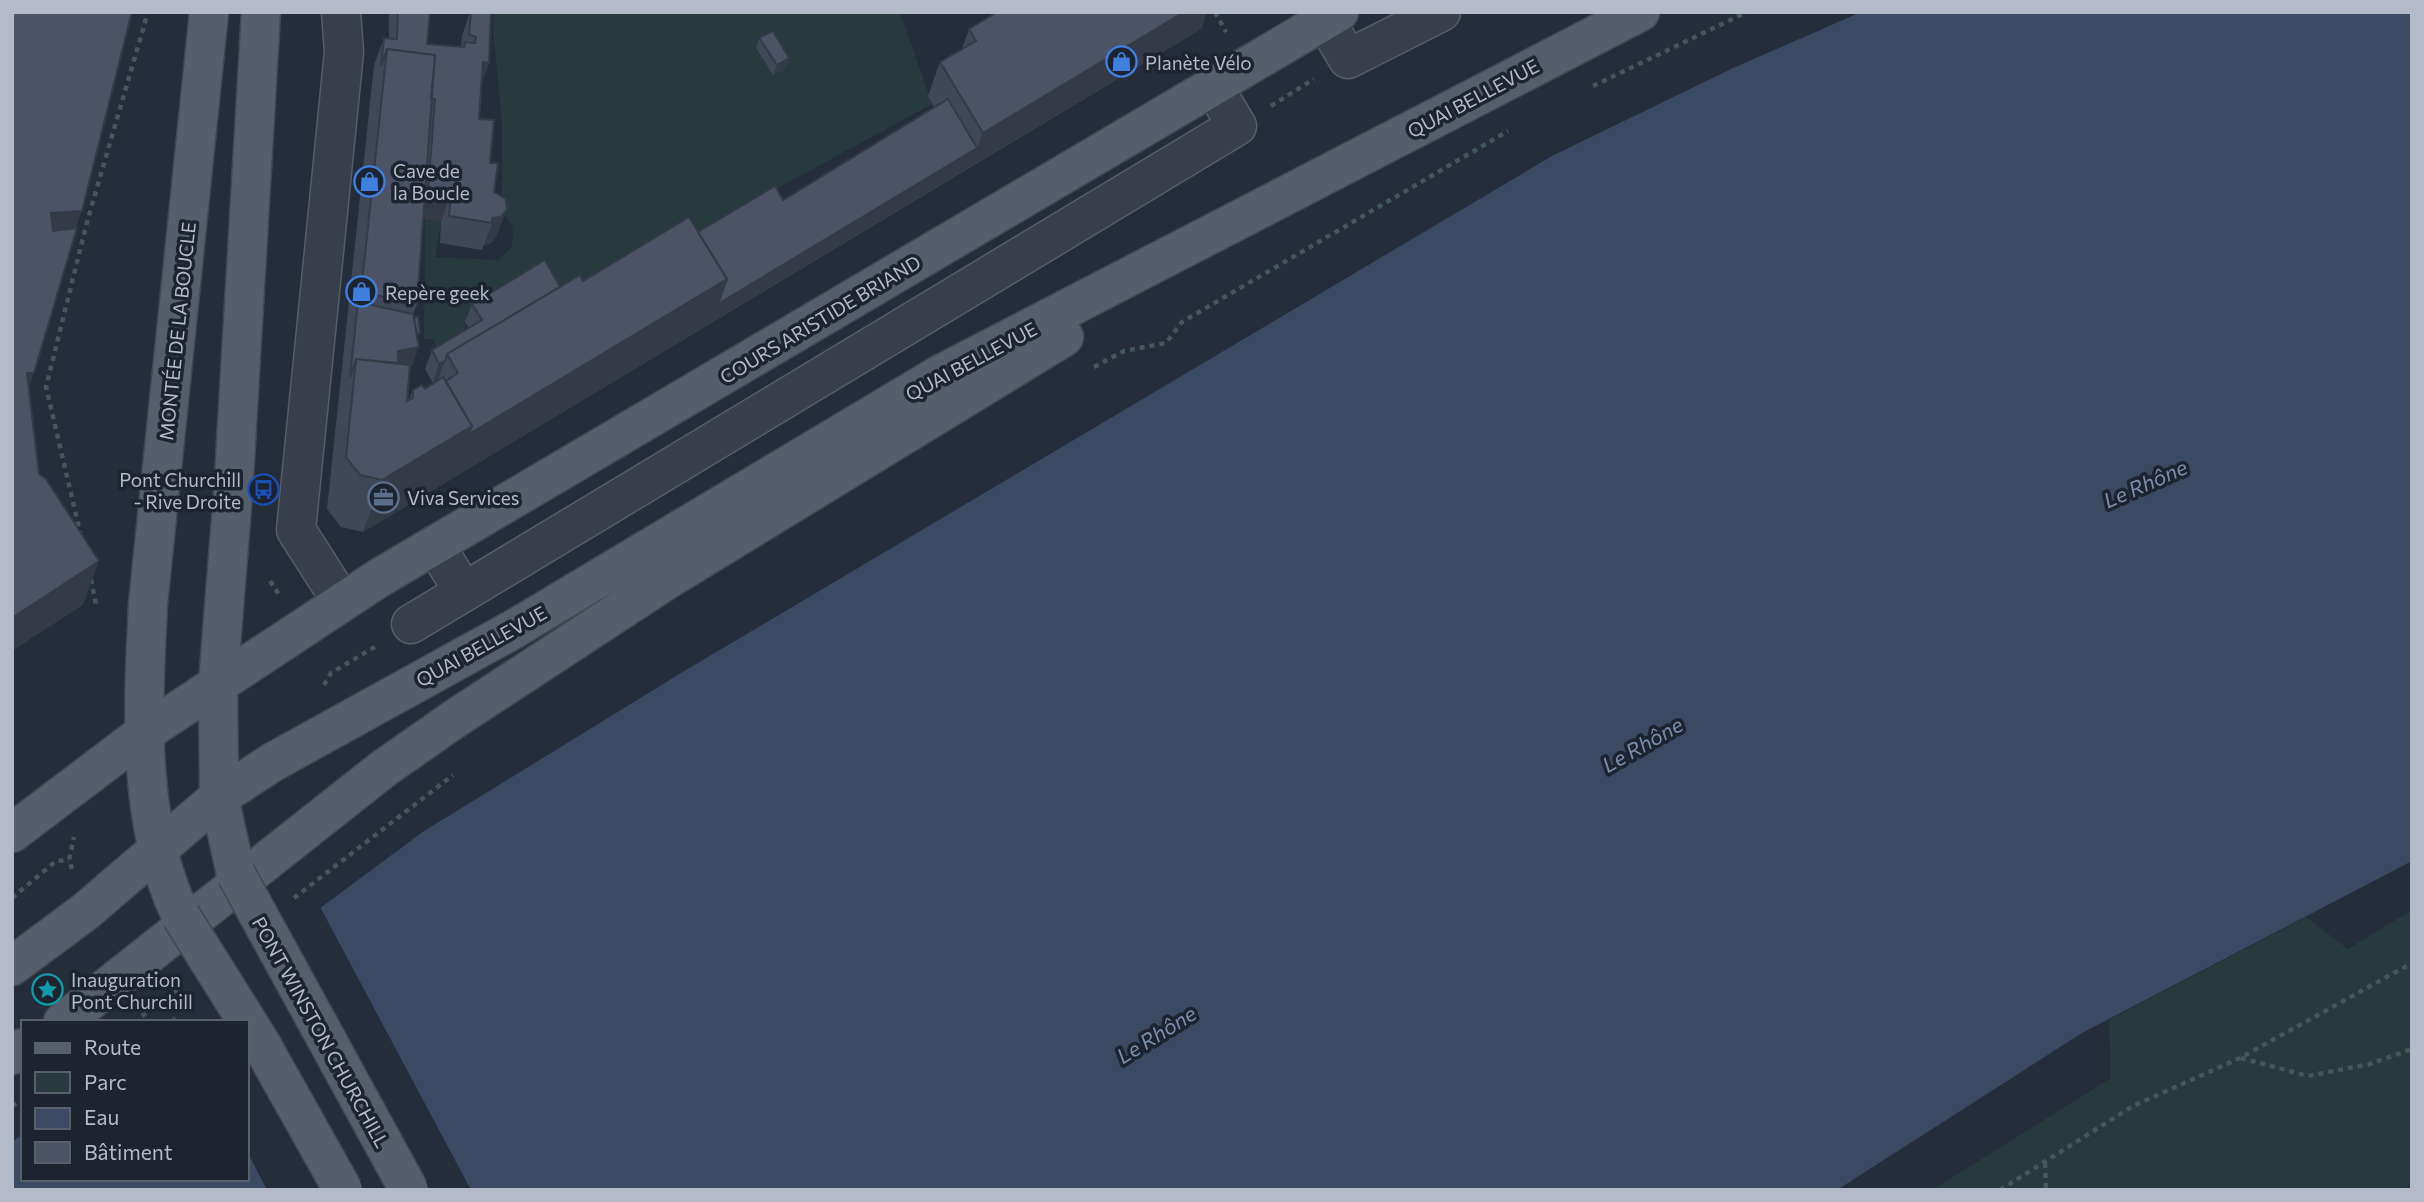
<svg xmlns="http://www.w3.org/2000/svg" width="2424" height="1202" font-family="Commissioner,sans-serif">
<rect width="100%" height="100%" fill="#252d3b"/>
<path fill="#283a3d" d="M494 12H900L932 104 556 309 465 322 467 338 439 354 433 339H424L425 220 441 221 435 257 499 260 512 246 513 228 502 212V125L493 31Z
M2412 910V1185L2400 1190H1932L2111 1078 2109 1020 2306 917 2348 949Z"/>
<path fill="#3b4963" d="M1861 12H2412V861L2082 1033 1837 1190H12V1142L23 1134V1179H247V1022H167L424 831 686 670 1552 156 1731 69Z"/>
<path fill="#252d3b" d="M319 905 471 1190H267L247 1151V1022H178L172 1013Z"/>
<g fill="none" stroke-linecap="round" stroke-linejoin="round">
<defs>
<path id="minor" d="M341 12 344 52 296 530 342 602
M1325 20 1348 59 1441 12
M435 545 464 592
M411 624 1237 126 1213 86"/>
<path id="major" d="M12 833 144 733 379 578 1339 12
M236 874 219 797 218 683 233 494 261 12
M181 916C136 821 143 707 148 604L209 12
M12 966 86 911 219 797 273 762 514 629 939 375 1640 12
M63 1022 383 769 453 720 665 581 1064 337
M12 1055 23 1048"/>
</defs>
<use href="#minor" stroke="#565d69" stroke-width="41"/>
<use href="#major" stroke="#414854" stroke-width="41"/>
<path stroke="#46575b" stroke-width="4.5" stroke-dasharray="5 5" stroke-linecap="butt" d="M1215 12 1226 32
M1593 86 1747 12
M1271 106 1314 79
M1094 367 1124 351 1166 343 1182 322 1508 131
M81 536 46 387 87 222 148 12
M91 579 96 605
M270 581 280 596
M324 685 331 673 378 645
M72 869 69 860 74 837
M12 898 56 861 69 860
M294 898 453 775
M142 1016 180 988
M2241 1058 2308 1076 2370 1064 2412 1049
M12 1106 23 1099
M2045 1163 2046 1190
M2000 1190 2133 1106 2240 1058 2412 963"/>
<use href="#minor" stroke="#383f4b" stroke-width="38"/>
<use href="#major" stroke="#565e6b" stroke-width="38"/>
<defs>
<path id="major-bridge" d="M236 874 409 1190
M181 916 260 1042 343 1190"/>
</defs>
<use href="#major-bridge" stroke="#414854" stroke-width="41" stroke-linecap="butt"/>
<use href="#major-bridge" stroke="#565e6b" stroke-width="38"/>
</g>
<path fill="#404756" d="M389 12H430L427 44 461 47 462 36 470 12H491L489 63 481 84 479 119 490 163 494 192 497 235 491 243 484 245 482 250 440 243 441 221 423 219 417 304 413 314 418 340 409 373 407 401 409 400 413 390 425 389 438 381V379L433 383 425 369 432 350 469 328 465 322 472 304 560 287 583 281 698 232 783 200 934 107 928 96 940 62 962 49 969 29 997 12H1207L1201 29 363 532 341 527 327 509 374 65 384 38 389 39Z
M759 38 789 58 786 68 773 75 756 48Z"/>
<path fill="#343a46" d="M1184 12H1207L1201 29 970 167 983 133Z
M789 58 786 68 773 75 777 65Z
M483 62 489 63 479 90Z
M977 148 970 167 363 532 382 480 472 426 727 279Z
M428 192 451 195 441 221 418 219Z
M507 209 497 235 491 243 484 245 492 223V218Z
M82 211 66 255 35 257 51 213Z
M419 347 407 380 396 383 398 351Z
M445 361 438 379 433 383 439 364Z
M27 373H34L18 417Z
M99 561 83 605 12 651V618Z"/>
<path fill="#4b5364" stroke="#343a46" stroke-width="2" d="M12 12H132L82 211 51 213 53 231 77 228 34 373H27L39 474 46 479 99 561 12 618Z
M398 12H430L427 44 464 47 465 42 475 43 476 37 469 34 471 12H491L489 63 483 62 479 119 494 120 490 163H498L494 192 506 199 507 209 501 217 492 218V223L449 216 451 195 428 192 435 99H431L435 55 387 49 381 66 384 38 397 39Z
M997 12H1184L983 133 940 62 976 41 969 29Z
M773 31 789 58 777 65 759 38Z
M387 49 435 55 417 304 361 292Z
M948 99 977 148 718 304 727 279 698 232 775 186 783 200Z
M689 217 727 279 469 434 472 426 446 381 458 373 447 354 580 275 583 281Z
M545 260 560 287 447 354 445 361 439 364 432 350 482 320 472 304Z
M358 302 413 314 419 347 398 351V363L356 359 350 377Z
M418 316 420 333 417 334 414 318Z
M356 359 410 365 407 401 413 398V390L422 385 425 389 443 377 472 426 382 480 360 475 346 457Z"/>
<defs>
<symbol id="shop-ring" viewBox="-11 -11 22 22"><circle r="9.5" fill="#1d2430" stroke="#3f7fe0" stroke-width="1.5"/><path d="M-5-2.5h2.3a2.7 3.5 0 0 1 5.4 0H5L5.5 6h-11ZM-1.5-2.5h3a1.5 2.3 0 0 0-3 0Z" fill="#3f7fe0"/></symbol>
<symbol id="bus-ring" viewBox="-11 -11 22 22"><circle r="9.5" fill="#1d2430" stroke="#1a4fb4" stroke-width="1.5"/><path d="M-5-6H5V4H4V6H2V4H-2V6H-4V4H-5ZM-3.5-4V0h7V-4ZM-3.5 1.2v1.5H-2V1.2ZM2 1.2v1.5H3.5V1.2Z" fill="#1a4fb4"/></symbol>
<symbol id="office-ring" viewBox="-11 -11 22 22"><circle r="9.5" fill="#1d2430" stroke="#5c6f8a" stroke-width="1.5"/><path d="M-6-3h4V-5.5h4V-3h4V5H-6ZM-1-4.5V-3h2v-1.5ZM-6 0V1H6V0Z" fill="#5c6f8a"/></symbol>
<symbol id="sight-ring" viewBox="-11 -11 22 22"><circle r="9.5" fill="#1d2430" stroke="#0f9aa8" stroke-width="1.5"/><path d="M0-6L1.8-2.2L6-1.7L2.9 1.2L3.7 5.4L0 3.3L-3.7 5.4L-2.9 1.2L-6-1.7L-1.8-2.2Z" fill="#0f9aa8"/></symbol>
</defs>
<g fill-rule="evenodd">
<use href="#shop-ring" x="1104" y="44" width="35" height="35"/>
<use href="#shop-ring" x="352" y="164" width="35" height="35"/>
<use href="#shop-ring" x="344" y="274" width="35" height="35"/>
<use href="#bus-ring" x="246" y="472" width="35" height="35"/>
<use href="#office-ring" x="366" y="480" width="35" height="35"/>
<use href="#sight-ring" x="30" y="972" width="35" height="35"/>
</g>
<g text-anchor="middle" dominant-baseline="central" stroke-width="7" stroke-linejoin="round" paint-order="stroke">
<g font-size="19" fill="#b4bac7" stroke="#1d2430" text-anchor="start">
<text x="1145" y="62">Planète Vélo</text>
<text x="393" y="170">Cave de<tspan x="393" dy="22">la Boucle</tspan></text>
<text x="385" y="292">Repère geek</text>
<text x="241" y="479" text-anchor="end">Pont Churchill<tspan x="241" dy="22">- Rive Droite</tspan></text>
<text x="407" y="497">Viva Services</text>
<text x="71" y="979">Inauguration<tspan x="71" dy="22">Pont Churchill</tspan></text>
</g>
<g font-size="19" fill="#b4bac7" stroke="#1d2430">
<text transform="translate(1473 98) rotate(-28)">QUAI BELLEVUE</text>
<text transform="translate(820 319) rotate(-31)">COURS ARISTIDE BRIAND</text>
<text transform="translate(177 331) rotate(-84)">MONTÉE DE LA BOUCLE</text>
<text transform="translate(971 361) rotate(-28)">QUAI BELLEVUE</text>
<text transform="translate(481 646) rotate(-29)">QUAI BELLEVUE</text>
<text transform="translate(321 1032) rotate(61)">PONT WINSTON CHURCHILL</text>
</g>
<g font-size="21" font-style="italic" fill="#7d8ead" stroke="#1d2430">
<text transform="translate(2145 483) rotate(-24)">Le Rhône</text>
<text transform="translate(1642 744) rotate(-30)">Le Rhône</text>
<text transform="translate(1156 1034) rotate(-32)">Le Rhône</text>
</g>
</g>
<rect width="2424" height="1202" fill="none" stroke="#b4bac7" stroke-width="28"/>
<rect x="21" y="1020" width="228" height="161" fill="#1d2430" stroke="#59606c" stroke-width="2"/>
<rect x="35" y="1043" width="35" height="10" fill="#565e6b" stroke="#59606c" stroke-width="2"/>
<text x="84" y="1055" font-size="21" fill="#b4bac7">Route</text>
<rect x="35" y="1072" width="35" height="21" fill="#283a3d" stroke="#59606c" stroke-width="2"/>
<text x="84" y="1090" font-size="21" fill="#b4bac7">Parc</text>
<rect x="35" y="1108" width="35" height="21" fill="#3b4963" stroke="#59606c" stroke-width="2"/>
<text x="84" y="1125" font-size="21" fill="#b4bac7">Eau</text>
<rect x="35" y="1142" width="35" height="21" fill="#4b5364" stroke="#59606c" stroke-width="2"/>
<text x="84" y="1160" font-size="21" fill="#b4bac7">Bâtiment</text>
</svg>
